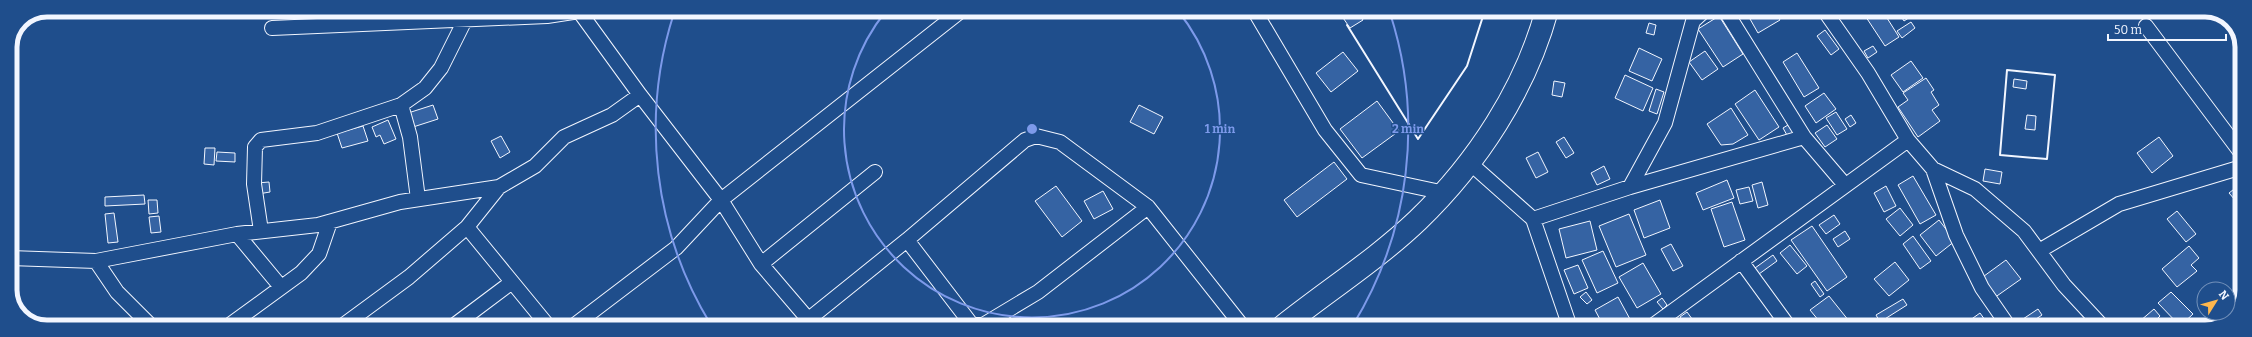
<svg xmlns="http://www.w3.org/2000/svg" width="2252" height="337" font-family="Bitter,serif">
<rect width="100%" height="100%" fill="#1f4e8c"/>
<path fill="#3563a3" stroke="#f2f6ff" d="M1342 10H1357L1363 20 1350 28 1339 12Z
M1763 10H1774L1780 20 1758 33 1750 19Z
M1882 10 1899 37 1885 46 1862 11Z
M1897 10H1905L1910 17 1904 21Z
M1719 16 1743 54 1723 67 1698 29Z
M1911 22 1915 28 1902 38 1897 31Z
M1649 23 1656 25 1654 35 1646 33Z
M1825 30 1839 49 1831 55 1817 36Z
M1873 46 1877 52 1868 58 1864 51Z
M1639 48 1662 59 1652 81 1629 71Z
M1705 51 1718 69 1702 80 1689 62Z
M1343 52 1358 71 1331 92 1316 73Z
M1797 53 1819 88 1804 97 1783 62Z
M1911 61 1923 78 1903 92 1891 75Z
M1625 75 1653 88 1643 111 1615 98Z
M1926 78 1934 90 1931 92 1939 105 1932 110 1940 121 1918 137 1898 107 1908 100 1903 93Z
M2014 79 2027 81 2026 89 2013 87Z
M1554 81 1565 83 1562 97 1552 95Z
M1656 89 1664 92 1657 114 1649 111Z
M1755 90 1779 127 1759 140 1735 104Z
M1824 93 1836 109 1816 123 1805 106Z
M1377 101 1399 131 1362 158 1340 129Z
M433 105 438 119 410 128 405 114Z
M1139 105 1163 117 1154 134 1130 122Z
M1731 108 1748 135 1733 144 1721 145 1707 124Z
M1836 112 1847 129 1837 135 1826 118Z
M1851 115 1856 123 1850 127 1845 119Z
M2027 115 2036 116 2035 130 2025 129Z
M388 120 396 139 384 144 380 135 376 137 372 127Z
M1788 125 1794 134 1788 137 1783 128Z
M1827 125 1837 139 1825 147 1815 133Z
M363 126 368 141 342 148 337 133Z
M501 136 510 152 500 158 491 141Z
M1564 137 1574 153 1566 158 1556 142Z
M2159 137 2173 156 2152 173 2137 153Z
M205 148H215L214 165 204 164Z
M217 152 235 153V162L216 161Z
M1538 152 1548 172 1536 178 1526 158Z
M1334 162 1347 179 1297 217 1284 200Z
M1604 166 1610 179 1597 185 1591 173Z
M1985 169 2002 172 2000 184 1983 181Z
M1913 176 1936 215 1920 224 1898 185Z
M1727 180 1734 198 1703 210 1696 193Z
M269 182 270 192 258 194 257 183Z
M1762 182 1768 205 1758 208 1752 185Z
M2242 183V208L2229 193Z
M1056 186 1082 221 1062 237 1035 201Z
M1886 186 1896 206 1884 212 1874 193Z
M1749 187 1753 201 1740 204 1736 190Z
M1103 191 1113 209 1094 219 1084 201Z
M144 195 145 204 105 206V197Z
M148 200H157L158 213 149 214Z
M1660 200 1670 228 1644 238 1634 210Z
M1732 202 1745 240 1724 247 1711 209Z
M1900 208 1913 225 1900 236 1886 219Z
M2177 211 2196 234 2186 242 2167 219Z
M114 213 118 242 108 243 105 214Z
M1629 214 1646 255 1616 267 1599 226Z
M1834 215 1840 224 1826 234 1819 225Z
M159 216 161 232 151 233 149 217Z
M1939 220 1955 241 1936 256 1920 235Z
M1590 221 1597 250 1566 258 1559 229Z
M1812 226 1847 277 1827 291 1791 240Z
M1845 231 1850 239 1838 247 1833 239Z
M1913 236 1931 261 1920 269 1903 244Z
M1671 244 1683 266 1673 271 1661 249Z
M1790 245 1807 266 1797 274 1780 253Z
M2189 246 2199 258 2191 265 2197 271 2177 287 2162 269Z
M1603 251 1618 283 1597 293 1582 260Z
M1773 255 1777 261 1759 274 1755 268Z
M2006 260 2021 279 1994 298 1980 279Z
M1895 262 1909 280 1889 296 1874 279Z
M1643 263 1661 294 1637 308 1619 277Z
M1578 265 1588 288 1574 294 1564 270Z
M1815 281 1824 294 1820 297 1811 284Z
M1586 292 1592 300 1587 304 1580 297Z
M2171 292 2193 314 2180 326 2158 303Z
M1829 296 1849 321 1842 327H1824L1810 310Z
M1618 297 1631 321 1620 327H1604L1595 310Z
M1662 298 1667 305 1663 309 1657 302Z
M1903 299 1907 305 1880 322 1876 315Z
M2038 309 2042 315 2027 325 2023 319Z
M2154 309 2160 316 2155 321 2160 327H2133Z
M1687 312 1698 327H1687L1680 317Z
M1980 313 1990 327H1969L1966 323Z"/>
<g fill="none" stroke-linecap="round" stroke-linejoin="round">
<defs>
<path id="minor" d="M1254 10 1325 130 1361 175 1445 193
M1725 10 1804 137 1845 185
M1824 10 1868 73 1908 140 1933 169 1975 189 2024 231 2064 285 2103 327
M579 11 640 95 721 200 761 264 814 326
M2146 26 2242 154
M272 28 547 16 586 10
M401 105 410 137 418 199
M1471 164 1533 219 1570 327
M1933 169 1956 235 1982 288 2009 327
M1630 187 1665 123 1693 21 1705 10
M1533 219 1630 187 1804 137
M467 227 549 327
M261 231 254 184 255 147 261 140 317 133 401 105 425 88 441 68 465 20V10
M237 234 281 287
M907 240 972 325H983L1038 292 1148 207
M2039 251 2119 204 2242 167
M10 258 96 261 237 234 318 225 400 202 499 187 535 166 564 137 612 115 640 95
M96 261 117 292 152 327
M1741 261 1789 327
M761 264 875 172
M227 327 301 273 319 254 330 222
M341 327 409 277 467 227 499 187
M452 327 512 282
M572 327 676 248 721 200 962 10
M799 327 907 240 1025 140 1036 136 1060 142 1148 207 1243 327
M1651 327 1908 140"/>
<path id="trunk" d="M1282 327C1327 291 1376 260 1418 220 1477 163 1525 90 1547 10"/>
</defs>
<use href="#minor" stroke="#f2f6ff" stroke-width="16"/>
<use href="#trunk" stroke="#f2f6ff" stroke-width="24"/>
<use href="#minor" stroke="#1f4e8c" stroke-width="14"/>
<use href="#trunk" stroke="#1f4e8c" stroke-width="22"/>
<path stroke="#f2f6ff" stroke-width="2" d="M1347 25 1418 139 1467 66 1485 10
M2007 70 2055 75 2047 159 2000 155Z"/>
</g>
<g fill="none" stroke="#7d9aea" stroke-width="2">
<path d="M1178 11A188 188 0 1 1 886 11"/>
<path d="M711 325A376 376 0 0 1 674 13M1390 13A376 376 0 0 1 1353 325"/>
</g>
<path d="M0 0H2252V337H0ZM47 17H2205A30 30 0 0 1 2235 47V290A30 30 0 0 1 2205 320H47A30 30 0 0 1 17 290V47A30 30 0 0 1 47 17Z" fill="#1f4e8c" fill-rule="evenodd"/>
<path fill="none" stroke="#f2f6ff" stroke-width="5" d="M47 17H2205A30 30 0 0 1 2235 47V290A30 30 0 0 1 2205 320H47A30 30 0 0 1 17 290V47A30 30 0 0 1 47 17Z"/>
<circle cx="1032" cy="129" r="6" fill="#7d9aea" stroke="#1f4e8c" stroke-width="2"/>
<g font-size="12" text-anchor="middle" font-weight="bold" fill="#7d9aea" stroke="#1f4e8c" stroke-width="3" stroke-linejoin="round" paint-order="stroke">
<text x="1220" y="133">1 min</text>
<text x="1408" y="133">2 min</text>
</g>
<g transform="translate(2216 301) rotate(53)"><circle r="19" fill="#1f4e8c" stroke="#7391ba"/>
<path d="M0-3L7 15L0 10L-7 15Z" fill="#ffb74d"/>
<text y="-6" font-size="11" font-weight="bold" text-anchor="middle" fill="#f2f6ff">N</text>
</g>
<path d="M2108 34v6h118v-6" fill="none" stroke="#f2f6ff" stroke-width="2"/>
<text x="2114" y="34" font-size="12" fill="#f2f6ff" stroke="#1f4e8c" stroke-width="3" paint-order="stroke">50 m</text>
</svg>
